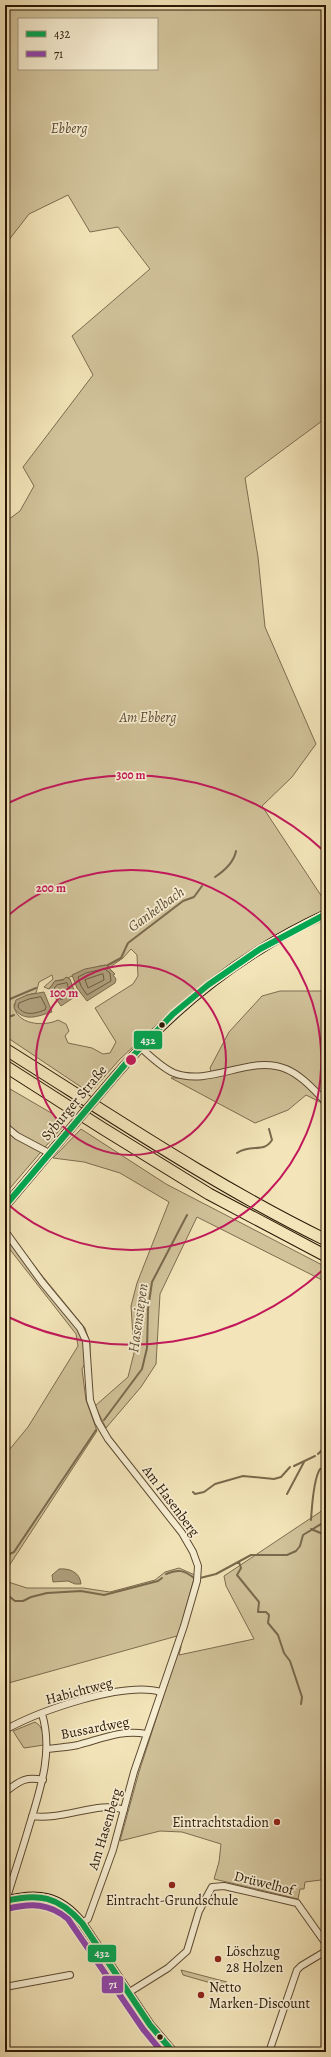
<svg xmlns="http://www.w3.org/2000/svg" width="331" height="2057" font-family="Alegreya,serif">
<rect width="100%" height="100%" fill="#f3e5b9"/>
<filter id="stains"><feTurbulence type="fractalNoise" baseFrequency=".005" numOctaves="4"/><feColorMatrix values="0 0 0 0 .2 0 0 0 0 .09 0 0 0 0 .02 0 0 0 .5 -.17"/></filter>
<radialGradient id="worn" r=".72"><stop offset=".6" stop-color="#630" stop-opacity="0"/><stop offset="1" stop-color="#630" stop-opacity=".3"/></radialGradient>
<path fill="#d1c29a" stroke="#7e6c50" fill-rule="evenodd" d="M5 5H326V418L245 478 258 557 265 627 316 744 292 777 262 806 326 903V912L207 984 149 1032 120 1059 90 1093 5 1036V522L20 511 34 486 23 467 93 375 72 336 150 269 118 227 90 232 68 195 29 214 5 245ZM19 19H157V69H19ZM131 949 137 955 138 976 133 984 95 1008 116 1042 110 1053 103 1054 92 1048 68 1043 65 1036 69 1031 66 1024 58 1020C44 1027 15 1025 14 1004L27 995 36 993 39 982 52 975 53 979 44 987 49 989 55 981C72 979 87 967 106 965L110 967 123 958Z
M280 991H326V1109L320 1102 306 1095 288 1110 255 1123 171 1078 213 1077 210 1068 229 1032 262 996Z
M5 1086 53 1114 64 1125 5 1194Z
M81 1129 166 1184 326 1267V1282L197 1217 160 1294 156 1364 141 1387 106 1428 95 1406 128 1377 134 1353 131 1306 137 1283 169 1202 120 1173 84 1162 53 1158Z
M12 1236 40 1273 85 1328 90 1343V1355L82 1369 86 1400 97 1431 5 1572V1455L28 1427 78 1346 76 1334 8 1247Z
M326 1508V1862L321 1880 305 1882 304 1889H300L298 1899 214 1879 219 1862 221 1844 182 1832 160 1831 120 1841 139 1772 179 1648 177 1636 5 1684V1581L27 1588H83L110 1592 155 1580 165 1572 179 1568 195 1575 179 1633 181 1647 179 1655 254 1639 226 1586 224 1576Z
M35 1722C44 1727 43 1736 44 1745L24 1748 13 1731Z
M181 1970 227 1982 225 1987 183 1975Z"/>
<path fill="#af9f7c" stroke="#7a694c" d="M106 965 115 974 113 975 116 979 115 983 87 1001 77 988 72 975 85 969Z
M66 977 70 979 76 996 61 1006 49 989 55 981 63 980Z
M44 992 52 1012C38 1016 24 1023 14 1008L16 1000 27 995Z
M59 1569C69 1568 80 1572 81 1584H75L68 1581 53 1582 52 1575Z"/>
<g fill="none" stroke-linecap="round" stroke-linejoin="round">
<path stroke="#6c5b40" stroke-width="1" d="M105 969 110 973 111 981 87 995 81 986 78 977 86 973Z
M103 974 104 980 88 988 85 980Z
M67 983 70 994 61 1000 54 988 57 985Z
M41 997 46 1007 45 1010C36 1013 25 1017 18 1007L19 1003 29 999Z"/>
<path stroke="#7a694c" stroke-width="2" d="M215 877C224 871 234 862 236 851
M108 965 121 958 128 943 183 901 194 897 202 886
M5 1009 10 999 36 988
M5 1017 6 1018 14 1015
M237 1153C252 1143 263 1154 272 1140L269 1129
M104 1420 142 1369 147 1348 148 1309 152 1282 187 1215
M318 1454 326 1446
M294 1466 315 1456
M193 1492 195 1494 204 1492 215 1484 243 1476 274 1479 281 1477 290 1467
M287 1494 304 1462
M311 1520C312 1507 313 1480 320 1469L326 1468
M311 1529 323 1534
M5 1556 14 1552 96 1430
M239 1562 241 1568 237 1575 259 1602 258 1612H266L269 1615 268 1623 278 1635 284 1653 290 1661 302 1697 301 1704
M166 1574C178 1569 184 1570 194 1578
M200 1578 216 1574 251 1555H287L296 1551 300 1546 303 1535 326 1521
M5 1593 15 1601H23L31 1597 47 1593 81 1591 104 1595 158 1581 162 1578"/>
<defs>
<path id="street" d="M140 1047C150 1056 162 1068 174 1073 211 1087 250 1054 286 1069 301 1075 314 1090 326 1102
M5 1126 17 1136 49 1153
M5 1231 42 1282 80 1328 86 1341 90 1400 98 1422 108 1439 182 1533 193 1552 198 1566 197 1581 184 1626 134 1772 113 1850 88 1919 82 1923
M5 1730C39 1711 123 1681 161 1692
M47 1749C57 1748 68 1747 78 1745 101 1739 123 1729 146 1734
M5 1792C19 1782 24 1776 43 1780
M32 1816C62 1821 100 1800 124 1810
M6 1901C13 1877 21 1854 28 1830 39 1793 54 1753 42 1714
M5 1987 70 1975
M128 1993 168 1968 187 1951 199 1911 212 1887 224 1886 297 1903 326 1944
M269 2052 297 1970 301 1966 326 1951"/>
<path id="secondary" d="M115 1076C174 1007 243 952 326 914
M5 1206 65 1135
M5 1901C37 1892 60 1895 82 1923L150 2025 173 2052"/>
<path id="highway" d="M5 1049C109 1114 215 1186 326 1240
M5 1066 102 1128 209 1194 326 1256"/>
</defs>
<use href="#street" stroke="#5c4a32" stroke-width="8"/>
<use href="#secondary" stroke="#2a1705" stroke-width="10"/>
<use href="#highway" stroke="#2a1705" stroke-width="13"/>
<use href="#street" stroke="#f7eed2" stroke-width="6"/>
<use href="#secondary" stroke="#f7eed2" stroke-width="8"/>
<use href="#highway" stroke="#f3e5b9" stroke-width="11"/>
<defs>
<path id="secondary-bridge" d="M65 1135 115 1076"/>
</defs>
<use href="#secondary-bridge" stroke="#2a1705" stroke-width="10" stroke-linecap="butt"/>
<use href="#secondary-bridge" stroke="#f7eed2" stroke-width="8"/>
<defs>
<path id="bus-1" d="M5 1206 128 1061 173 1014 208 985 260 949 326 914
M5 1901C39 1893 58 1896 82 1923L150 2025 173 2052"/>
<path id="bus-2" d="M7 1909C31 1903 49 1903 68 1919L143 2029 162 2052"/>
</defs>
<use href="#bus-1" stroke="#f7eed2" stroke-width="9"/>
<use href="#bus-2" stroke="#f7eed2" stroke-width="9"/>
<use href="#bus-1" stroke="#00a651" stroke-width="6"/>
<use href="#bus-2" stroke="#8e44ad" stroke-width="6"/>
</g>
<g fill="none" stroke="#c2185b" stroke-width="2">
<circle cx="131" cy="1060" r="95"/>
<path d="M5 918A190 190 0 1 1 5 1202"/>
<path d="M325 1268A285 285 0 0 1 6 1316M6 804A285 285 0 0 1 325 852"/>
</g>
<g fill="#2a1705" stroke="#f7eed2" stroke-width="1.5">
<circle cx="162" cy="1025" r="3.5"/>
<circle cx="160" cy="2037" r="3.5"/>
</g>
<g fill="#8f2418" stroke="#f7eed2" stroke-width="1.5">
<circle cx="277" cy="1822" r="4"/>
<circle cx="172" cy="1885" r="4"/>
<circle cx="218" cy="1959" r="4"/>
<circle cx="201" cy="1995" r="4"/>
</g>
<g text-anchor="middle" dominant-baseline="central" stroke-width="3.5" stroke-linejoin="round" paint-order="stroke">
<g font-size="14" font-style="italic" fill="#5c4a32" stroke="#f7eed2">
<text x="69" y="128">Ebberg</text>
<text x="148" y="717">Am Ebberg</text>
</g>
<g font-size="14" fill="#2a1705" stroke="#f7eed2">
<text transform="translate(74 1103) rotate(-50)">Syburger Straße</text>
<text transform="translate(171 1501) rotate(53)">Am Hasenberg</text>
<text transform="translate(79 1691) rotate(-15)">Habichtweg</text>
<text transform="translate(95 1728) rotate(-11)">Bussardweg</text>
<text transform="translate(105 1829) rotate(-73)">Am Hasenberg</text>
<text transform="translate(264 1883) rotate(14)">Drüwelhof</text>
</g>
<g font-size="14" fill="#2a1705" stroke="#f7eed2" text-anchor="start">
<text x="269" y="1822" text-anchor="end">Eintrachtstadion</text>
<text x="172" y="1900" text-anchor="middle">Eintracht-Grundschule</text>
<text x="226" y="1951">Löschzug<tspan x="226" dy="16">28 Holzen</tspan></text>
<text x="209" y="1987">Netto<tspan x="209" dy="16">Marken-Discount</tspan></text>
</g>
<g font-size="15" font-style="italic" fill="#5f4d35" stroke="#f7eed2">
<text transform="translate(156 909) rotate(-36)">Gankelbach</text>
<text transform="translate(138 1318) rotate(-82)">Hasensiepen</text>
</g>
</g>
<circle cx="131" cy="1060" r="6" fill="#c2185b" stroke="#f7eed2" stroke-width="2"/>
<g font-size="12" text-anchor="middle" font-weight="bold" fill="#c2185b" stroke="#f7eed2" stroke-width="3.5" stroke-linejoin="round" paint-order="stroke">
<text x="131" y="779">300 m</text>
<text x="51" y="892">200 m</text>
<text x="64" y="997">100 m</text>
</g>
<g stroke="#f7eed2" stroke-width="1.5">
<rect x="133" y="1030" width="30" height="20" rx="4" fill="#00a651"/>
<rect x="87" y="1944" width="30" height="19" rx="4" fill="#00a651"/>
<rect x="101" y="1975" width="23" height="19" rx="4" fill="#8e44ad"/>
</g>
<g font-size="11" text-anchor="middle" font-weight="bold" fill="#fff">
<text x="148" y="1044">432</text>
<text x="102" y="1957">432</text>
<text x="113" y="1988">71</text>
</g>
<rect width="331" height="2057" fill="none" stroke="#f3e5b9" stroke-width="20"/>
<rect x="6" y="6" width="319" height="2045" fill="none" stroke="#2a1705" stroke-width="2"/>
<rect x="10" y="10" width="311" height="2037" fill="none" stroke="#2a1705"/>
<rect x="18" y="18" width="140" height="52" fill="#f7eed2" stroke="#a59880"/>
<rect x="26" y="31" width="20" height="6" fill="#00a651" stroke="#a59880"/>
<text x="54" y="38" font-size="12" fill="#2a1705">432</text>
<rect x="26" y="51" width="20" height="6" fill="#8e44ad" stroke="#a59880"/>
<text x="54" y="58" font-size="12" fill="#2a1705">71</text>
<rect width="100%" height="100%" filter="url(#stains)"/>
<rect width="100%" height="100%" fill="url(#worn)"/>
</svg>
